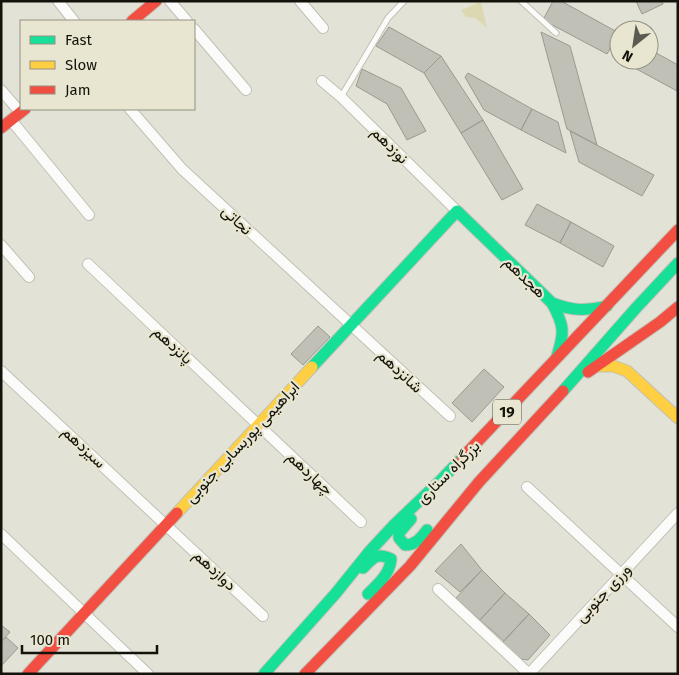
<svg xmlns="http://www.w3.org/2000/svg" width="679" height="675" font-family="'Fira Sans',Vazirmatn,sans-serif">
<rect width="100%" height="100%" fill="#e2e2d6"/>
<path fill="#dcd8b1" d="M481 2 487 28 475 18 466 17 461 10Z"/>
<path fill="#c0c0b6" stroke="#9b9a92" d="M553 1H561L619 33 607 54 543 20Z
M636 1H662L663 4 642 14Z
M389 27 441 56 424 73 376 46Z
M541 32 570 46 597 145 567 129Z
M649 49 678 65 677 91 620 60H649Z
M441 56 483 120 461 133 424 73Z
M362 69 401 88 426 131 407 140 387 104 356 86Z
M468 73 532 109 521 130 484 110 465 77Z
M532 109 558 122 566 153 521 130Z
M483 120 523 189 502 200 461 133Z
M570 131 654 175 642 196 579 162Z
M537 204 571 222 560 243 525 225Z
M571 222 614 246 603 267 560 243Z
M318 326 330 337 303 365 291 354Z
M484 369 504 387 472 422 452 403Z
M461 544 482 570 460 592 435 571Z
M482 570 505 593 480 620 456 598Z
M505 593 529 614 504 641 480 620Z
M529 614 550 635 528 660 521 659 502 643Z
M1 625 10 632 1 642Z
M6 637 18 648 1 666V642Z"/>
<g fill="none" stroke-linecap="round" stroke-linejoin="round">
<defs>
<path id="lane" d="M521 1 556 33
M341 97 388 18 404 1"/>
<path id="street" d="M58 1 74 21
M170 1 187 21
M300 1 323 28
M194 29 246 90
M322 81 341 97 457 211
M1 90 20 112
M130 109 182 169 450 416
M11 120 89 215
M1 245 29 277
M88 264 361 522
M1 371 263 616
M527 487 678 627
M1 534 148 674
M438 589 529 674
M529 674 678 513"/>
<path id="fast" d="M552 303C564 325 565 332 557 356
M312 367 457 211 552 303C573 311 585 311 607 306
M563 391 636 308 678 263
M411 519 399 533V538L405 545C416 545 421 538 427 530
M363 568C373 558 377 552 391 559 390 574 378 584 368 594
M264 674 336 593 369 552 394 525 440 481 462 458"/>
<path id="slow" d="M598 366H613L627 371 678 418
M177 513 312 367"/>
<path id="jam" d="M132 21 156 1
M1 128 25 109
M588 372 660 322 678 307
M462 458 678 230
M28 674 177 513
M305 674 410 566 479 482 563 391"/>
</defs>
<use href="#lane" stroke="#c0c0b6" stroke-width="7"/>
<use href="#street" stroke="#c0c0b6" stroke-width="12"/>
<use href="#fast" stroke="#c0c0b6" stroke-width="13"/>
<use href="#slow" stroke="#c0c0b6" stroke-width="13"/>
<use href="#jam" stroke="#c0c0b6" stroke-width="13"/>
<use href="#lane" stroke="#fbfbf9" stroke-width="5"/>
<use href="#street" stroke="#fbfbf9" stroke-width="10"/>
<use href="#fast" stroke="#16e098" stroke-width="11"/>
<use href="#slow" stroke="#ffcf43" stroke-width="11"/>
<use href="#jam" stroke="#f24e42" stroke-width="11"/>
</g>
<g text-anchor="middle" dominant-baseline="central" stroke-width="4.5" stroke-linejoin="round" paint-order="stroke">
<rect fill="#e8e6d0" stroke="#535246" stroke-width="1" x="493" y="399.5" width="28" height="25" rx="4"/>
<g font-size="15" font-weight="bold" fill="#13130b">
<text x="507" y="412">19</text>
</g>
<g font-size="16" fill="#13130b" stroke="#e8e6d0">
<text transform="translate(390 145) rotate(45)">نوزدهم</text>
<text transform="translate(237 220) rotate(43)">نجاتی</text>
<text transform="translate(525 277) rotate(44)">هجدهم</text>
<text transform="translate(173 345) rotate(43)">پانزدهم</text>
<text transform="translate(400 371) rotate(43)">شانزدهم</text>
<text transform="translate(242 442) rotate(-47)">ابراهیمی پوربسابی جنوبی</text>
<text transform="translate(84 447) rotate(43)">سیزدهم</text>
<text transform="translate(448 472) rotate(-45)">بزرگراه ستاری</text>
<text transform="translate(310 473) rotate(43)">چهاردهم</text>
<text transform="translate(215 570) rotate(43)">دوازدهم</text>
<text transform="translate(603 593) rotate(-47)">ورزی جنوبی</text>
</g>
</g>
<rect width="679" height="675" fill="none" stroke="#13130b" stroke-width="5"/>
<rect x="20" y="20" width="175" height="90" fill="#e8e6d0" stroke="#939281"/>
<rect x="30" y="36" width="25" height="8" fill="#16e098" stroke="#939281"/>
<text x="65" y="45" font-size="15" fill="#13130b">Fast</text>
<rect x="30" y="61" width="25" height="8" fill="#ffcf43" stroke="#939281"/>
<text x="65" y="70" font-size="15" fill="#13130b">Slow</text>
<rect x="30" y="86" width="25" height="8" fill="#f24e42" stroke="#939281"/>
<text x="65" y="95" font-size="15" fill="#13130b">Jam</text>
<g transform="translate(634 45) rotate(210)"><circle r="24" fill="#e8e6d0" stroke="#939281"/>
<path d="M0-4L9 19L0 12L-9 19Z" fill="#5b5b52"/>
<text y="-8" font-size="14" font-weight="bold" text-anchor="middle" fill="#13130b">N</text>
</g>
<path d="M22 645v8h135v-8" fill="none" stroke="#13130b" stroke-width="2.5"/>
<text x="30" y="645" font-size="15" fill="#13130b" stroke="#e8e6d0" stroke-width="4" paint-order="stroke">100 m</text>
</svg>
